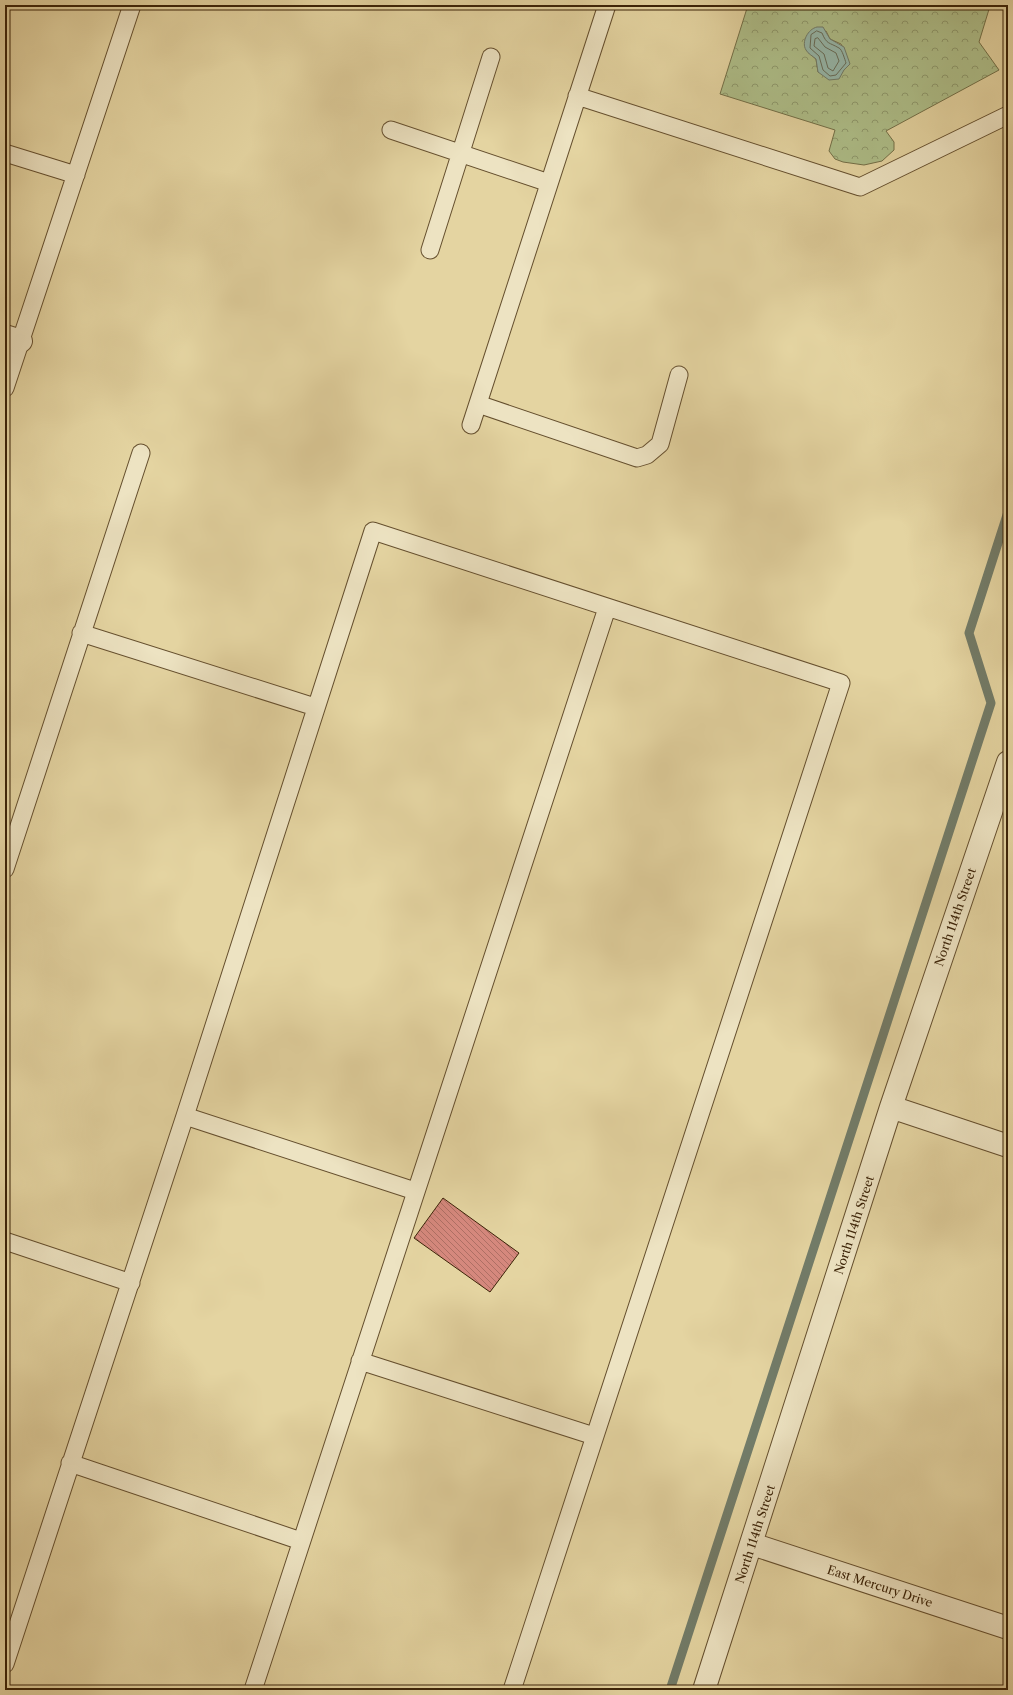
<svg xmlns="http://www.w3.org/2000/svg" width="1013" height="1695" font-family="'Libre Caslon Text',serif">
<defs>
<pattern id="forest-crowns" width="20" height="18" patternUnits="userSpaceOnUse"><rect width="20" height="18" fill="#aebe89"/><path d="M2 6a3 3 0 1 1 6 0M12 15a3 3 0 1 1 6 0" fill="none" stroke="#8f9a6e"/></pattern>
<pattern id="building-back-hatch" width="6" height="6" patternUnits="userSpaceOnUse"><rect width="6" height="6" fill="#d5887d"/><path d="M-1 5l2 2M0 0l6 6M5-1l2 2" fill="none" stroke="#ae6f64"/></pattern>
</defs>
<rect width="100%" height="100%" fill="#e4d4a1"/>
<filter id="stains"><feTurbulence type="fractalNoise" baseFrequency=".005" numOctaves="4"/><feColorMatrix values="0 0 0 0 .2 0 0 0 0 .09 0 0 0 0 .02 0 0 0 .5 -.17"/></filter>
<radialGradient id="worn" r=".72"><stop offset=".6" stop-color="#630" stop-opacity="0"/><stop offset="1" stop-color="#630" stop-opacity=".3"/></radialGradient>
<path fill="url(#forest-crowns)" stroke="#747048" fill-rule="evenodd" d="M748 5H988L990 6 979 42 999 70 886 131 894 142V150L882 161 864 165 843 162 835 159 829 151 835 130 720 94ZM826 31 830 39 841 44 846 54 844 70 818 72 816 59C808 53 804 49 806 39Z"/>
<path fill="#96b7aa" stroke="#727c69" d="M817 27H823L830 39 844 47 850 64 844 70 839 79 829 80 818 72 816 59C813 56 808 54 806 50 801 42 808 29 817 27Z"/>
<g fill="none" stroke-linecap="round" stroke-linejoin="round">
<path stroke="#686d59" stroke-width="1" d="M817 31 822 33C827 45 829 42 839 48 842 49 845 60 846 63L836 75 830 76 823 70 819 56 810 48 811 35Z
M818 38 825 47 836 53 839 61 833 71 828 68 824 54 814 46 815 39Z"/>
<path stroke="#727c69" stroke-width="9" d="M670 1690 991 703 969 633 1008 512"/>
</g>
<path fill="url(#building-back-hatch)" stroke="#3b2308" d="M443 1198 519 1253 490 1292 414 1238Z"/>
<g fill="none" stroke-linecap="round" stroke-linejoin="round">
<defs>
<path id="service" d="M577 96 860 187 1008 115
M391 130 549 183
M5 153 76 175
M430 250 491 57
M5 388 132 5
M478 404 637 458 647 455 660 444 679 375
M471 425 607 5
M81 633 315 707
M5 869 141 453
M185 1116 415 1191
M5 1241 131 1283
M360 1361 594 1436
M70 1463 301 1541
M5 1664 185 1116 373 531 841 683 512 1690
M253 1690 607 608"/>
<path id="minor" d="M5 336 21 341
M891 1107 1008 1146
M752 1544 1008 1628
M704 1690 891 1107 1008 762"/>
</defs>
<use href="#service" stroke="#654f2e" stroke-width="19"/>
<use href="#minor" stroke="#654f2e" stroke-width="24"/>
<use href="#service" stroke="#ede3c2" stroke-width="17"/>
<use href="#minor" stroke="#ede3c2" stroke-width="22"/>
</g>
<g text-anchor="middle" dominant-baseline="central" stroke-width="3" stroke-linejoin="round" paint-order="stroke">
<g font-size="12" fill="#3b2308" stroke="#ede3c2">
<text transform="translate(955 917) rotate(-71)">North 114th Street</text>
<text transform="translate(854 1225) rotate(-72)">North 114th Street</text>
<text transform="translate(755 1534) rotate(-72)">North 114th Street</text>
<text transform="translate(880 1586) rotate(18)">East Mercury Drive</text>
</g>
</g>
<rect width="1013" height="1695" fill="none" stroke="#e4d4a1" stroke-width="20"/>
<rect x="6" y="6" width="1001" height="1683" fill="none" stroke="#3b2308" stroke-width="2"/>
<rect x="10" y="10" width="993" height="1675" fill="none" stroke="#3b2308"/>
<rect width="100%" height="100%" filter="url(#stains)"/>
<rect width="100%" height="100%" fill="url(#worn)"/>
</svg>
